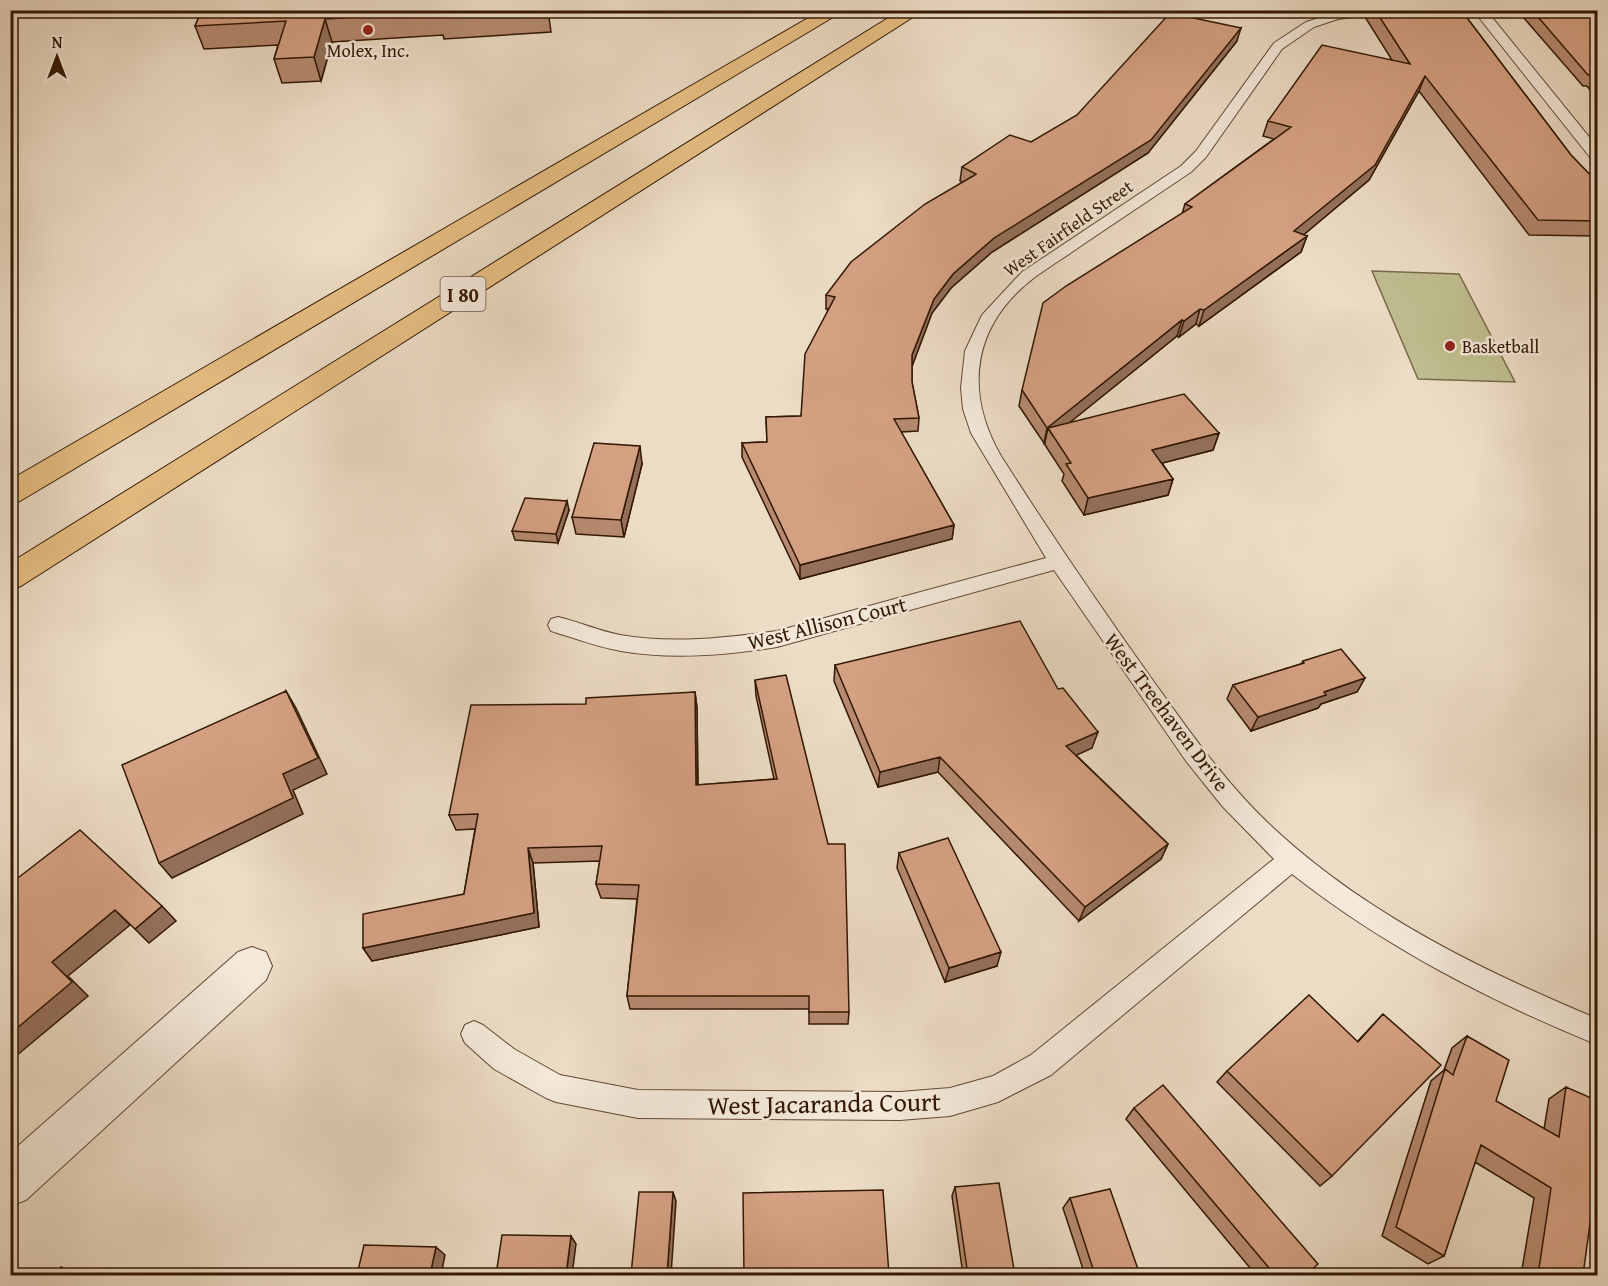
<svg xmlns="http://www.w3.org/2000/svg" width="1608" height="1286" font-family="'Gentium Book Plus',serif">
<rect width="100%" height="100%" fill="#ecdcc5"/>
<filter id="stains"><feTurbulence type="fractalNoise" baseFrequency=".00333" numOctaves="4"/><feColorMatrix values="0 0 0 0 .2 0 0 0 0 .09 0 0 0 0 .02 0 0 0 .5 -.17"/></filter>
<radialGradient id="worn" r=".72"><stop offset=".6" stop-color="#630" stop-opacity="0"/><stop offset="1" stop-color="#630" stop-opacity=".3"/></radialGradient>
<path fill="#bfbe90" stroke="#786a4a" stroke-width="1.5" d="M1372 271 1459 274 1515 382 1418 379Z"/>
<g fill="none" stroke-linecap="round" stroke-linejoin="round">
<defs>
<path id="lane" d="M1345 10H1379L1373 14 1338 19 1314 27 1282 49 1206 157 1191 172C1157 195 1122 218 1088 241 1071 253 1052 265 1035 277 973 324 963 390 1001 456 1050 533 1101 608 1154 682 1192 735 1231 791 1281 835 1372 917 1485 972 1598 1019V1045C1488 1000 1385 947 1292 874L1051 1075 998 1102 950 1116 900 1120 638 1118 556 1102 546 1098 494 1069 465 1043 461 1034 465 1025 474 1021 483 1025 514 1049 560 1075 638 1090 900 1092 950 1088 993 1076 1031 1055 1274 859 1223 807 1186 761 1054 570 777 647C726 655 673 660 621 651 598 647 574 638 551 631L548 625 551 619 558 617C579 622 599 631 620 635 672 644 725 638 777 631L1046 558 971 433 963 409 961 388 965 351 982 315 1022 272 1181 166 1196 151 1274 43 1306 22Z
M1473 10H1486L1598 148V162L1593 161Z"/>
<path id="street" d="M252 947 266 952 272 966 266 980 26 1200 10 1206V1153L238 952Z"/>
<path id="highway" d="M822 10H845L20 501 10 504V480Z
M901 10H924L21 586 10 590V563Z"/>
</defs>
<use href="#lane" stroke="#604834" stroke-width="2"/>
<use href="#street" stroke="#604834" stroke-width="2"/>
<use href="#highway" stroke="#321703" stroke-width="2"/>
<use href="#lane" fill="#f3e8d9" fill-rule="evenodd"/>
<use href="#street" fill="#f3e8d9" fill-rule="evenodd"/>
<use href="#highway" fill="#e6be82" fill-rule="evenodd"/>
</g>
<path fill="#b68a70" stroke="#321703" stroke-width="1.5" d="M202 10H548L551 32 444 39 443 35 332 42 321 81 282 83 274 59 278 45 204 49 195 26Z
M1367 10H1461L1571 155 1598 183V236L1529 235 1419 91 1369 180 1303 235 1307 236 1301 252 1199 326 1196 324 1179 337 1177 336 1069 423 1219 433 1213 450 1162 463 1173 479 1168 495 1084 515 1062 481 1064 474 1045 445V442L1044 443 1019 406 1022 390 1182 214 1185 204 1274 139 1263 136 1268 121 1392 60 1365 17Z
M1517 10H1598V100L1587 86H1583Z
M1237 41 1148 153 992 252 951 288 932 313 912 366V382L919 418 918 431 901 432 954 525 952 539 800 579 742 457V443L767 442 766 417 801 416 828 309H826V295L963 182 960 181 962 167 1031 142Z
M1598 463V493L1591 483Z
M642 464 624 537 576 534 572 517Z
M569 510 558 543 515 540 512 531Z
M1303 661 1365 678 1357 692 1321 704 1318 708 1251 731 1227 699 1233 685 1301 664Z
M835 665 1058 689 1092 748 1076 755 1168 844 1161 859 1079 921 938 772 878 787 834 681Z
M755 680 849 1012 848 1024H809V1009H630L627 996 637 899 601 898 596 884 600 861 533 863 539 927 372 961 363 948 464 894 475 829 456 830 449 815 586 704 695 692 697 708 698 785 774 779 756 696Z
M899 853 997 966 945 982 897 868Z
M1383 1014 1332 1176 1320 1186 1217 1082 1227 1071 1357 1042Z
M1467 1036 1496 1101 1544 1129 1549 1099 1566 1087 1583 1275H1521L1534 1198 1475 1162 1444 1256 1428 1264 1382 1236 1431 1081 1444 1070 1452 1048Z
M1134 1108 1306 1275H1256L1126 1119Z
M955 1187 1015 1275H963L952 1196Z
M1070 1198 1140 1275H1085L1063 1208Z"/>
<path fill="#94705b" stroke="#321703" stroke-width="1.5" d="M325 19 332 42 321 81 314 57Z
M1241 28 1237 41 1148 153 992 252 951 288 932 313 911 369 912 355 934 299 953 274 994 238Z
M1425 76 1419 91 1369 180 1289 247 1294 231Z
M1307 236 1301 252 1199 326 1204 310Z
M1200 309 1196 324 1179 337 1184 321Z
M1182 320 1177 336 1053 436 1048 428 1045 442 1044 443 1047 428Z
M1219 433 1213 450 1147 467 1152 450Z
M640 446 642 464 624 537 621 520Z
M1173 479 1168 495 1084 515 1088 498Z
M567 501 569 510 558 543 556 534Z
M954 525 952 539 800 579V565Z
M1365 678 1357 692 1321 704 1318 708 1251 731 1258 717 1324 692Z
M286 691 296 708 327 774 293 790 303 814 172 878 159 863 283 774Z
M695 692 697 708 698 800 696 785Z
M1098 732 1092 748 1062 762 1066 746Z
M940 757 938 772 878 787 880 772Z
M1168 844 1161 859 1079 921 1085 907Z
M528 848 533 863 539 927 372 961 363 948 534 913Z
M162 906 176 921 149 943 135 929Z
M115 910 130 925 68 976 88 996 10 1061V1034L52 962Z
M1001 952 997 966 945 982 949 968Z
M673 1192 676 1201 671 1275H667Z
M571 1236 576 1244 572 1275H566Z
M436 1247 445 1255 441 1275H430Z
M61 1267 79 1275H68Z"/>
<path fill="#d4a082" stroke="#321703" stroke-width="1.5" d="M202 10H522L439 16V12L325 19 314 57 274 59 286 21 195 26Z
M1375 10H1461L1571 155 1598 183V189H1590L1598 200V221L1538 220 1425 76 1375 165 1294 231 1307 236 1204 310 1200 309 1184 321 1182 320 1047 428 1022 390 1043 303 1066 286 1192 207 1185 204 1291 127 1268 121 1322 45 1410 64Z
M1532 10H1598V81L1592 75H1588Z
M1170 13 1241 28 1151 140 994 238 953 274 934 299 912 355V382L919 418 894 419 954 525 800 565 742 443 767 442 766 417 801 416 805 354 835 297 826 295 851 262 925 204 973 176 976 174 962 167 1010 135 1031 142 1077 115Z
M1184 394 1219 433 1152 450 1173 479 1088 498 1066 464 1071 463 1048 428Z
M594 443 640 446 621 520 572 517Z
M525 498 567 501 556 534 512 531Z
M1020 621 1058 689 1063 688 1098 732 1066 746 1168 844 1085 907 940 757 880 772 835 665Z
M1341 649 1365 678 1324 692 1326 695 1258 717 1233 685 1304 663 1303 661Z
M786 675 828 844H845L849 1012H809V996H627L639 885 596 884 602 846 528 848 534 913 363 948V914L464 894 478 814 449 815 471 705 586 704V698L695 692 696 785 777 779 755 680Z
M286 691 318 758 283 774 293 798 159 863 122 765Z
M80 830 162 906 135 929 115 910 52 962 72 982 10 1034V884Z
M948 838 1001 952 949 968 899 853Z
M1309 995 1358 1042 1383 1014 1441 1065 1332 1176 1227 1071Z
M1467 1036 1509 1060 1496 1101 1559 1137 1566 1087 1598 1101V1165L1583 1275H1538L1551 1188 1481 1145 1444 1256 1396 1227 1445 1069 1453 1075Z
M1163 1085 1318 1264 1306 1275H1275L1134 1108Z
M999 1183 1015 1275H968L955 1187Z
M1110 1189 1140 1275H1095L1070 1198Z
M883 1190 889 1275H744L743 1193Z
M639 1192H673L667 1275H631Z
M502 1235 571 1236 566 1275H496Z
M364 1245 436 1247 430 1275H357Z
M61 1267 68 1275H53Z"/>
<g fill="#8f2418" stroke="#f3e8d9" stroke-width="2">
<circle cx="368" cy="30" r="6"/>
<circle cx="1450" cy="346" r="6"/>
</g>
<g text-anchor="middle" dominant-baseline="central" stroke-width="5" stroke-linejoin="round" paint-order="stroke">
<g font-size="18" fill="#321703" stroke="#f3e8d9">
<text x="368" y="50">Molex, Inc.</text>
<text x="1462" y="346" text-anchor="start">Basketball</text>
</g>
<g font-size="18" fill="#321703" stroke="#f3e8d9">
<text transform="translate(1068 228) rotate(-35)">West Fairfield Street</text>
</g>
<rect fill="#f3e8d9" stroke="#6c5643" stroke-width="1.5" x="440.5" y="277" width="45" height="34" rx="4.5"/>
<g font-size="20" font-weight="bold" fill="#321703">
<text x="463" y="294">I 80</text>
</g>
<g font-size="21" fill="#321703" stroke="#f3e8d9">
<text transform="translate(827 623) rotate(-14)">West Allison Court</text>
<text transform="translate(1167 712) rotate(53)">West Treehaven Drive</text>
</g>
<g font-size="26" fill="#321703" stroke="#f3e8d9">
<text transform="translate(824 1103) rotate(-1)">West Jacaranda Court</text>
</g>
</g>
<rect width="1608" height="1286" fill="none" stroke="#ecdcc5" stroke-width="36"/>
<rect x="12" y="12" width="1584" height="1262" fill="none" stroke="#321703" stroke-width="3"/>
<rect x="18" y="18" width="1572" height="1250" fill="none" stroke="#321703" stroke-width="1.5"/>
<g transform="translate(57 57)" stroke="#f3e8d9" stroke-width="4.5" paint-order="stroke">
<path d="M0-4.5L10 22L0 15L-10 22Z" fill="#321703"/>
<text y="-9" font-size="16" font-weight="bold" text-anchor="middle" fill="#321703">N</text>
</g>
<rect width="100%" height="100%" filter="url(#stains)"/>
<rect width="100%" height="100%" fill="url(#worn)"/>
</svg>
